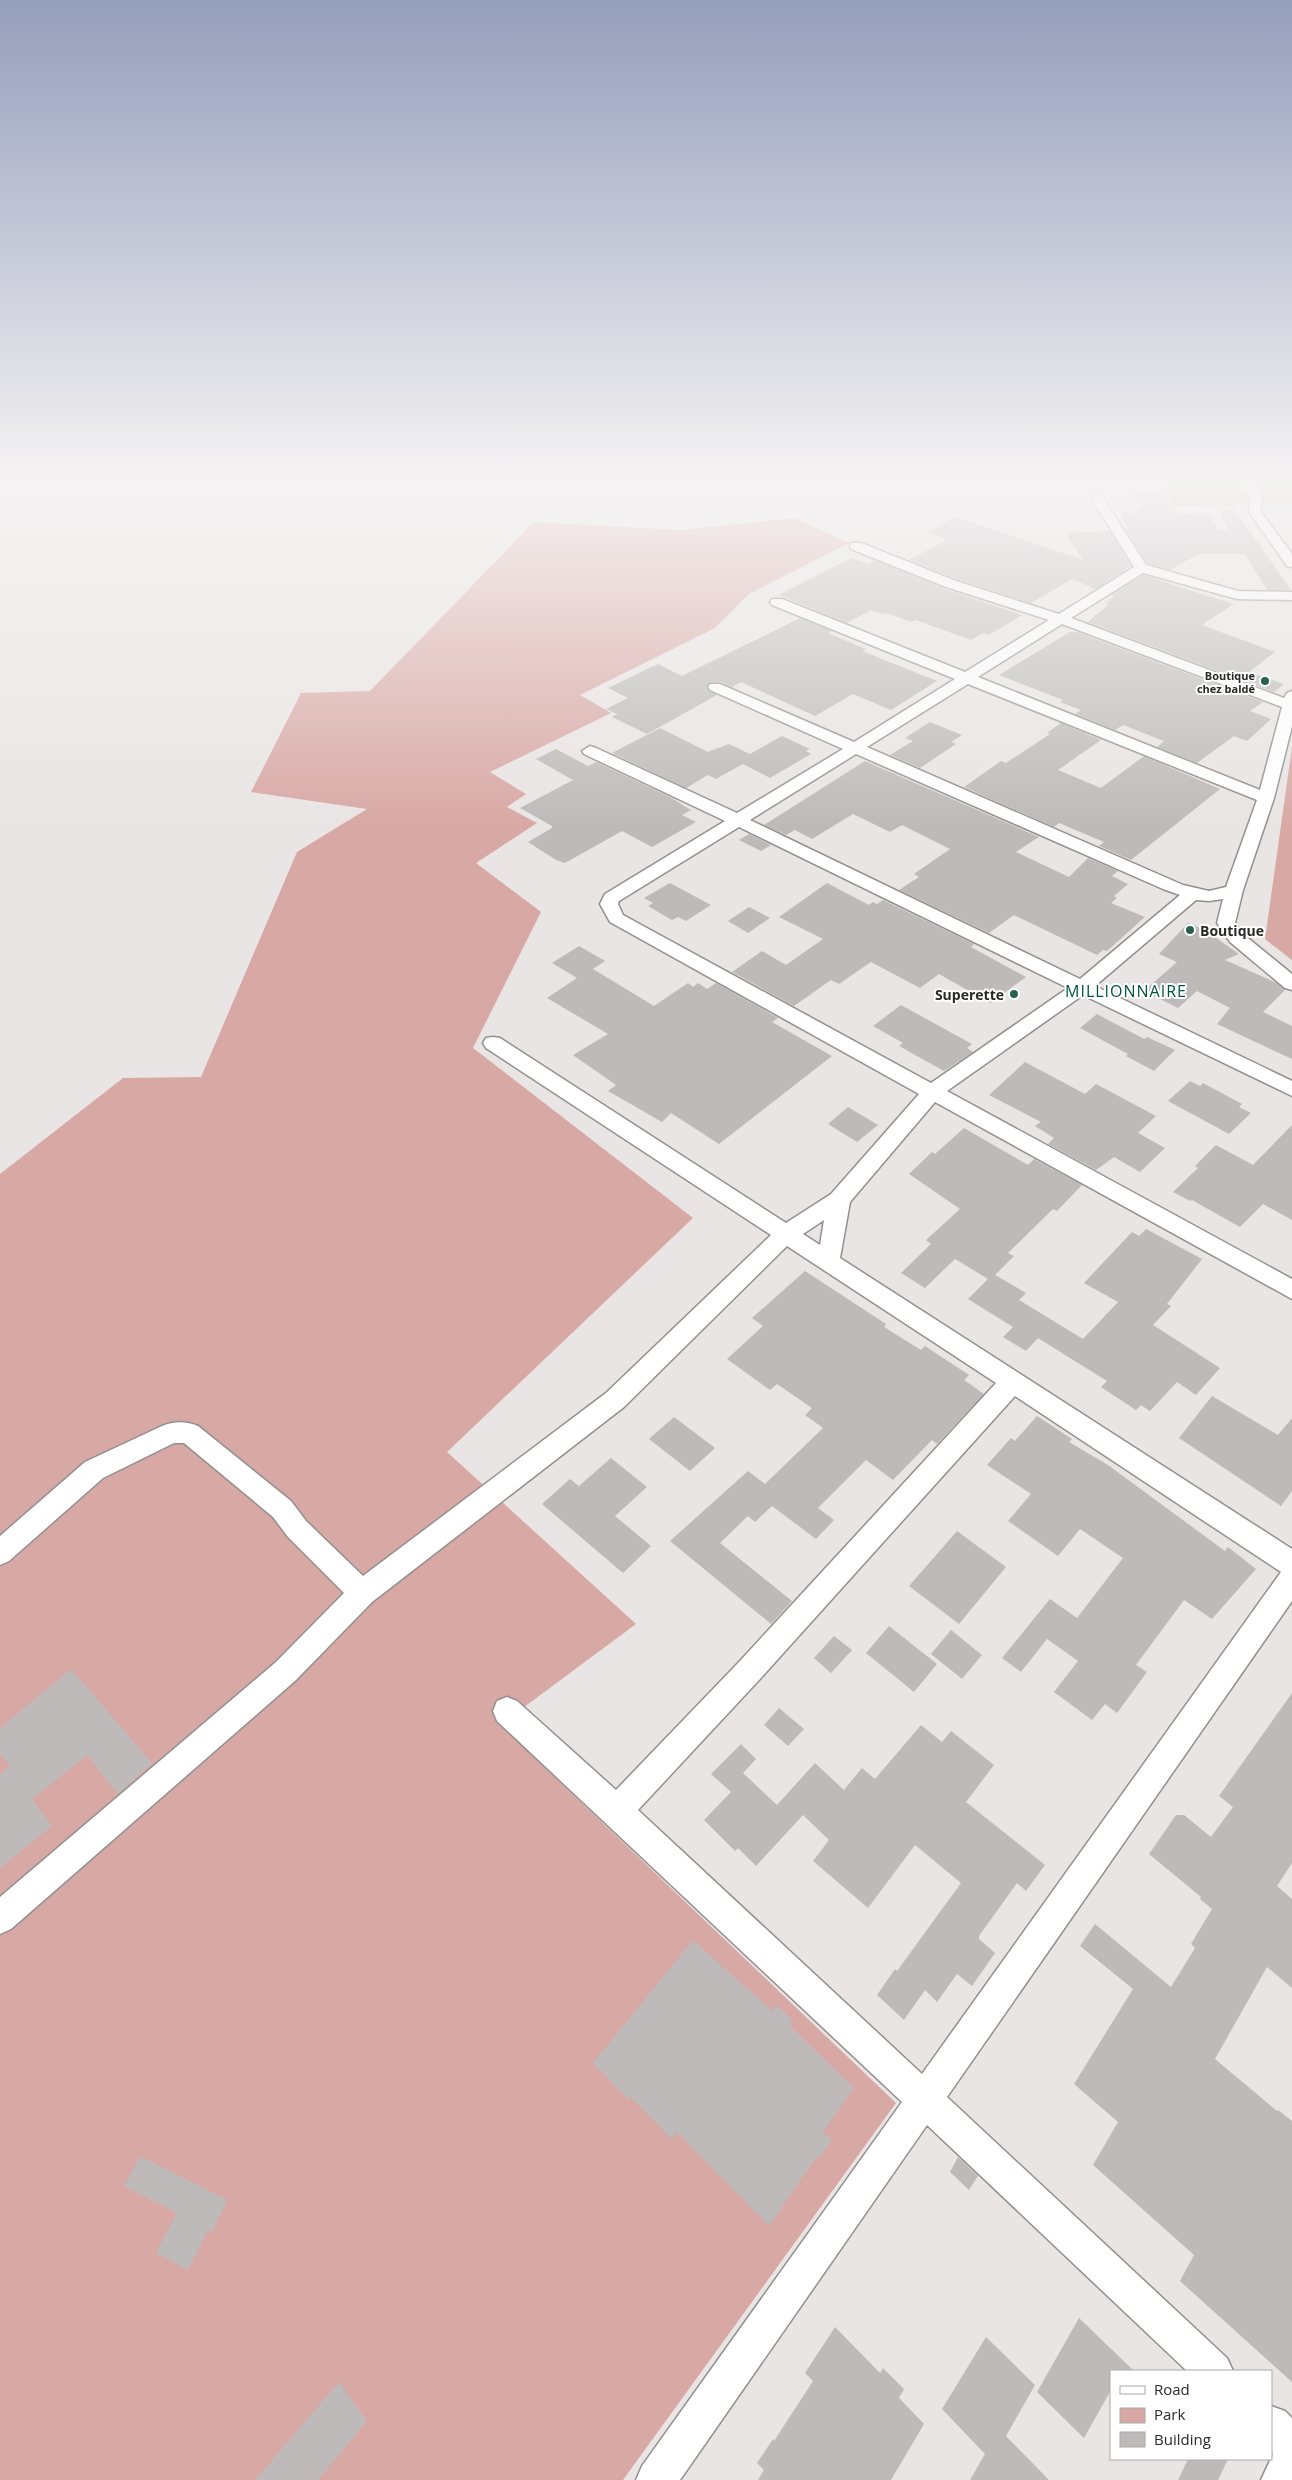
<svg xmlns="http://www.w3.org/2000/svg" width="1292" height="2480" font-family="'Open Sans',sans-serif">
<rect width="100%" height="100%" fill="#e9e5e4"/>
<path fill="#d8a8a4" d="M1158 481H1292V504L1175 506 1166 488Z
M794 518 849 543 749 594 715 628 580 695 611 713 490 772 526 794 507 807 537 823 476 863 541 912 473 1048 693 1218 447 1452 636 1624 500 1725 896 2103 623 2480H0V1174L123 1078 201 1077 297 852 367 809 251 792 301 693 370 691 534 522 679 530Z
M1292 747V960L1265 939Z"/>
<path fill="#bebaba" d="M1163 491 1179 514 1208 513 1219 530H1229L1220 515 1232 506 1291 590H1267L1245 554H1199L1169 570 1147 563 1126 530H1129L1120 513H1136L1134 510H1143L1133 492Z
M956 517 1083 560 1065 533 1110 531 1131 566 1096 589 1072 579 1031 603 957 579 909 560 947 540 927 532Z
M851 558 868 564 875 560 945 589 1022 615 989 635 983 633 971 640 916 620 911 622 887 613 883 614 871 610 847 623 779 595Z
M1143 575 1233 604 1202 625 1275 652 1249 672 1284 684 1274 692 1088 622 1109 604 1106 603 1115 596 1111 595Z
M800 618 832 631 828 633 866 649 862 651 937 681 891 710 853 694 815 716 741 682 732 687 721 682H710L706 688 717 695 647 734 612 717 617 714 606 709 628 698 608 688 658 664 682 676Z
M1070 632H1077L1263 702 1250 711 1271 719 1247 741 1234 736 1197 763 1157 747 1164 741 1123 725 1115 730 1075 714 1081 710 1060 702 1063 700 999 675Z
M930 722 962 735 951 742 956 744 920 768 890 755 913 741 905 738Z
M1061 723 1101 740 1058 770 1101 788 1144 756 1220 789 1131 860 1099 846 1104 842 1059 823 1054 827 964 787 1001 761 1006 763 1050 734 1047 733Z
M660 728 708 752 729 744 750 754 782 736 810 749 806 751 811 754 770 778 743 764 716 779 708 775 686 788 612 753Z
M556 749 588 766 596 762 670 797 691 810 682 815 696 822 652 847 622 831 565 863 556 860 528 842 552 828V826L520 808 573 780 536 759Z
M865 761 1039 837 1016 852 1069 877 1088 858 1118 871 1112 876 1128 884 1114 896 1117 898 1111 903 1145 917 1107 951 1103 950 1097 955 1014 915 989 933 899 890 919 877 914 874 950 849 902 825 890 832 853 814 812 839 795 830 786 835 764 825Z
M749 834 771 845 761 851 739 840Z
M670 883 711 905 686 921 678 917 672 920 648 906 653 903 644 898Z
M827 883 869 905 873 902 877 904 883 900 974 944 971 947 1026 977 990 1003 939 974 920 988 871 962 839 984 831 980 794 1006 732 972 762 951 786 965 823 939 779 917Z
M749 907 770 918 748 933 728 921Z
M1188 923 1205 930 1239 954 1225 960 1277 983 1285 990 1263 1012 1292 1026V1059L1217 1024 1230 1008 1197 991 1178 1008 1144 991 1177 962 1159 954Z
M579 946 605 961 593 969 654 1006 688 983 693 987 698 983 707 989 716 983 778 1018 772 1022 832 1056 719 1144 671 1113 662 1122 608 1091 616 1085 573 1055 608 1034 547 998 577 978 552 963Z
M901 1005 972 1044 967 1048 973 1052 944 1071 899 1046 903 1043 873 1026Z
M1097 1014 1144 1039 1147 1037 1175 1050 1154 1071 1126 1056 1128 1054 1080 1028Z
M1025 1062 1085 1094 1096 1084 1156 1116 1138 1133 1165 1148 1140 1172 1114 1157 1096 1170 1048 1144 1054 1138 1035 1126 1041 1122 989 1095Z
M1190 1081 1200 1086 1203 1083 1242 1104 1239 1107 1251 1113 1229 1134 1168 1101Z
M848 1107 878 1125 857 1142 828 1124Z
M1292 1125V1220L1263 1204 1240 1227 1192 1200 1190 1201 1173 1192 1198 1168 1195 1166 1216 1145 1253 1165Z
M964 1128 1028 1165 1034 1159 1082 1185 1057 1211 1053 1209 1008 1253 1014 1256 995 1275 1026 1293 1019 1300 1083 1339 1118 1302 1084 1283 1132 1232 1139 1236 1146 1229 1202 1259 1167 1304 1171 1306 1153 1325 1220 1368 1196 1395 1177 1382 1150 1411 1141 1405 1136 1410 1101 1387 1107 1381 1038 1338 1026 1351 1003 1337 1013 1327 968 1299 988 1279 955 1259 925 1288 901 1273 931 1244 926 1240 960 1209 909 1174 932 1152 935 1154Z
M805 1271 886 1324 884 1327 921 1350 925 1346 969 1375 964 1380 984 1394 937 1444 932 1440 893 1480 866 1460 818 1508 834 1520 816 1539 772 1506 755 1522 748 1516 720 1543 792 1601 771 1624 670 1541 748 1471 765 1484 823 1428 805 1415 812 1408 777 1384 770 1390 727 1359 763 1326 752 1318Z
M1212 1396 1278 1435 1292 1418V1491L1281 1506 1179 1438Z
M1037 1416 1072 1439 1069 1442 1108 1465 1225 1551 1228 1547 1256 1569 1212 1619 1184 1600 1136 1665 1147 1672 1117 1713 1105 1704 1092 1720 1054 1692 1078 1661 1047 1639 1021 1672 1002 1658 1050 1599 1077 1618 1123 1558 1080 1529 1058 1556 1008 1521 1031 1494 987 1465 1011 1438 1015 1441Z
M674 1417 715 1448 690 1471 649 1439Z
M611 1458 647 1487 615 1516 651 1546 623 1573 542 1504 570 1479 579 1486Z
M957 1531 1006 1567 959 1624 909 1586Z
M889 1626 937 1664 914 1692 866 1653Z
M951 1630 982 1655 962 1679 931 1654Z
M834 1636 852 1650 831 1673 814 1658Z
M71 1669 152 1763 118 1794 87 1755 32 1799 52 1826 0 1868V1774L10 1766 0 1754V1728Z
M1292 1693V1863L1277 1886 1292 1899V1988L1267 1967 1215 2059 1277 2111 1278 2110 1292 2121V2382L1180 2281 1194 2255 1093 2165 1118 2122 1074 2084 1133 1989 1080 1946 1095 1924 1171 1987 1195 1948 1191 1944 1212 1909 1200 1899 1201 1897 1149 1854 1176 1815H1184L1211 1837 1233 1807 1219 1796Z
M779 1708 804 1729 788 1746 764 1725Z
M921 1725 942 1742 951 1731 994 1765 966 1802 1045 1865 1026 1891 1017 1883 979 1936V1939L995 1953 972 1986 957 1974 937 2002 925 1990 904 2020 877 1995 895 1969 897 1971 961 1883 915 1845 868 1908 813 1861 829 1840 803 1815 756 1866 738 1848 735 1851 704 1820 731 1792 711 1774 741 1744 756 1759 743 1773 777 1805 815 1763 844 1790 862 1768 875 1779Z
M693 1940 772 2011 777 2005 793 2021 789 2025 854 2088 823 2132 832 2140 819 2158 817 2156 769 2226 677 2132 671 2139 631 2097 629 2100 593 2063Z
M140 2156 227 2200 212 2232 208 2230 188 2270 156 2253 177 2213 124 2186Z
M958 2157 978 2176 969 2190 950 2172Z
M1079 2318 1134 2371H1111V2390L1084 2438 1037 2392Z
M835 2327 880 2373 883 2368 904 2389 899 2398 924 2424 891 2480H758L764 2470 757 2463 773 2439 774 2441 813 2381 805 2373Z
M986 2337 1035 2385 1006 2436 1049 2480H970L985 2454 942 2409Z
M339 2382 367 2421 318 2480H255Z
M1188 2459H1228L1218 2480H1178Z"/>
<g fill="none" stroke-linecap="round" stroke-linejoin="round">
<defs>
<path id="street" d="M1238 481H1251L1262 494 1261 512 1292 554V567L1287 566 1249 512 1250 495Z
M1096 492 1102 496 1146 565 1238 591 1292 592V600L1237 599 1143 573 1071 618 1284 698 1287 693 1292 691V726L1274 798 1243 890 1235 923 1243 934 1292 974V990L1285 988 1230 942 1217 923 1223 899 1209 901 1196 900 1095 986 1292 1081V1096L1083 995 947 1091 1292 1279V1299L935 1102 850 1202 840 1258 1292 1549V1601L947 2097 1227 2358 1233 2371H1187L927 2125 680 2480H636L642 2466 902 2102 497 1721 493 1711 497 1701 507 1697 517 1701 616 1790 739 1662 996 1383 787 1246 624 1407 372 1602 296 1680 11 1929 0 1934V1897L276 1662 344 1593 288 1537 273 1517 184 1443H174L103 1478 9 1561 0 1565V1536L85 1462 162 1426C174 1421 186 1421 198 1426L291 1501 306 1521 363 1576 606 1393 771 1235 486 1048 483 1043 486 1038 493 1037 500 1038 786 1223 831 1194 919 1094 610 922 600 904 605 894 725 821 584 754 582 751 590 746 596 748 737 813 843 749 710 690 708 687 710 684H720L854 742 955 679 772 605 770 602 772 599H782L965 672 1049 620 946 587 851 549 850 546 851 543H861L956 581 1059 614 1134 567 1090 496ZM1062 624 1282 707 1260 790 978 677ZM968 684 1257 800 1226 887 1209 891 1183 885 867 747ZM856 754 1163 889 1180 895 1080 979 750 820ZM739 827 1068 988 931 1083 623 915 618 904 619 901ZM824 1220 820 1245 803 1234ZM1015 1396 1281 1572 922 2074 638 1810 759 1680Z
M1271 2406 1285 2411 1292 2418V2480H1261L1273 2454 1271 2452Z"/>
</defs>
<use href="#street" stroke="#938f8f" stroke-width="3"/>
<use href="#street" fill="#fff" fill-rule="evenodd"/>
</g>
<linearGradient id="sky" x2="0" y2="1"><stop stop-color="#959ebb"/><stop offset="0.58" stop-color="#f5f3f3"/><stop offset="1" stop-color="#f5f3f3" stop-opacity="0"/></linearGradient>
<rect width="1292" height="828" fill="url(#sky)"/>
<g fill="#25634f" stroke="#fff" stroke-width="2">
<circle cx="1265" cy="681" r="5"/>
<circle cx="1190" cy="930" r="5"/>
<circle cx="1014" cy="994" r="5"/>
</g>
<g text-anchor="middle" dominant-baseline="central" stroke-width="4" stroke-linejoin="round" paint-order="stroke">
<g font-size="11" font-weight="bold" fill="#2a2928" stroke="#fff" text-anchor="end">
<text x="1255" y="675">Boutique<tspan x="1255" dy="13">chez baldé</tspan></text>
</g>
<g font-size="14" font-weight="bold" fill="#2a2928" stroke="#fff" text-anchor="start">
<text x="1200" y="930">Boutique</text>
<text x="1004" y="994" text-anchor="end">Superette</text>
</g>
<g font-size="16" letter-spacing="1" fill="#015540" stroke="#fff">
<text x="1126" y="991">MILLIONNAIRE</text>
</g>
</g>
<rect x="1110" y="2370" width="162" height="90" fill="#ffffff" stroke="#aaa9a9"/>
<rect x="1120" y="2386" width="25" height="8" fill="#ffffff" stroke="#aaa9a9"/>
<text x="1154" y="2395" font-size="15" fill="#2a2928">Road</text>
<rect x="1120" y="2408" width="25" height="15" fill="#d8a8a4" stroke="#aaa9a9"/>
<text x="1154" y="2420" font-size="15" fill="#2a2928">Park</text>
<rect x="1120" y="2432" width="25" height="15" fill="#bebaba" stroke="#aaa9a9"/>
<text x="1154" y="2445" font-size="15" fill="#2a2928">Building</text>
</svg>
